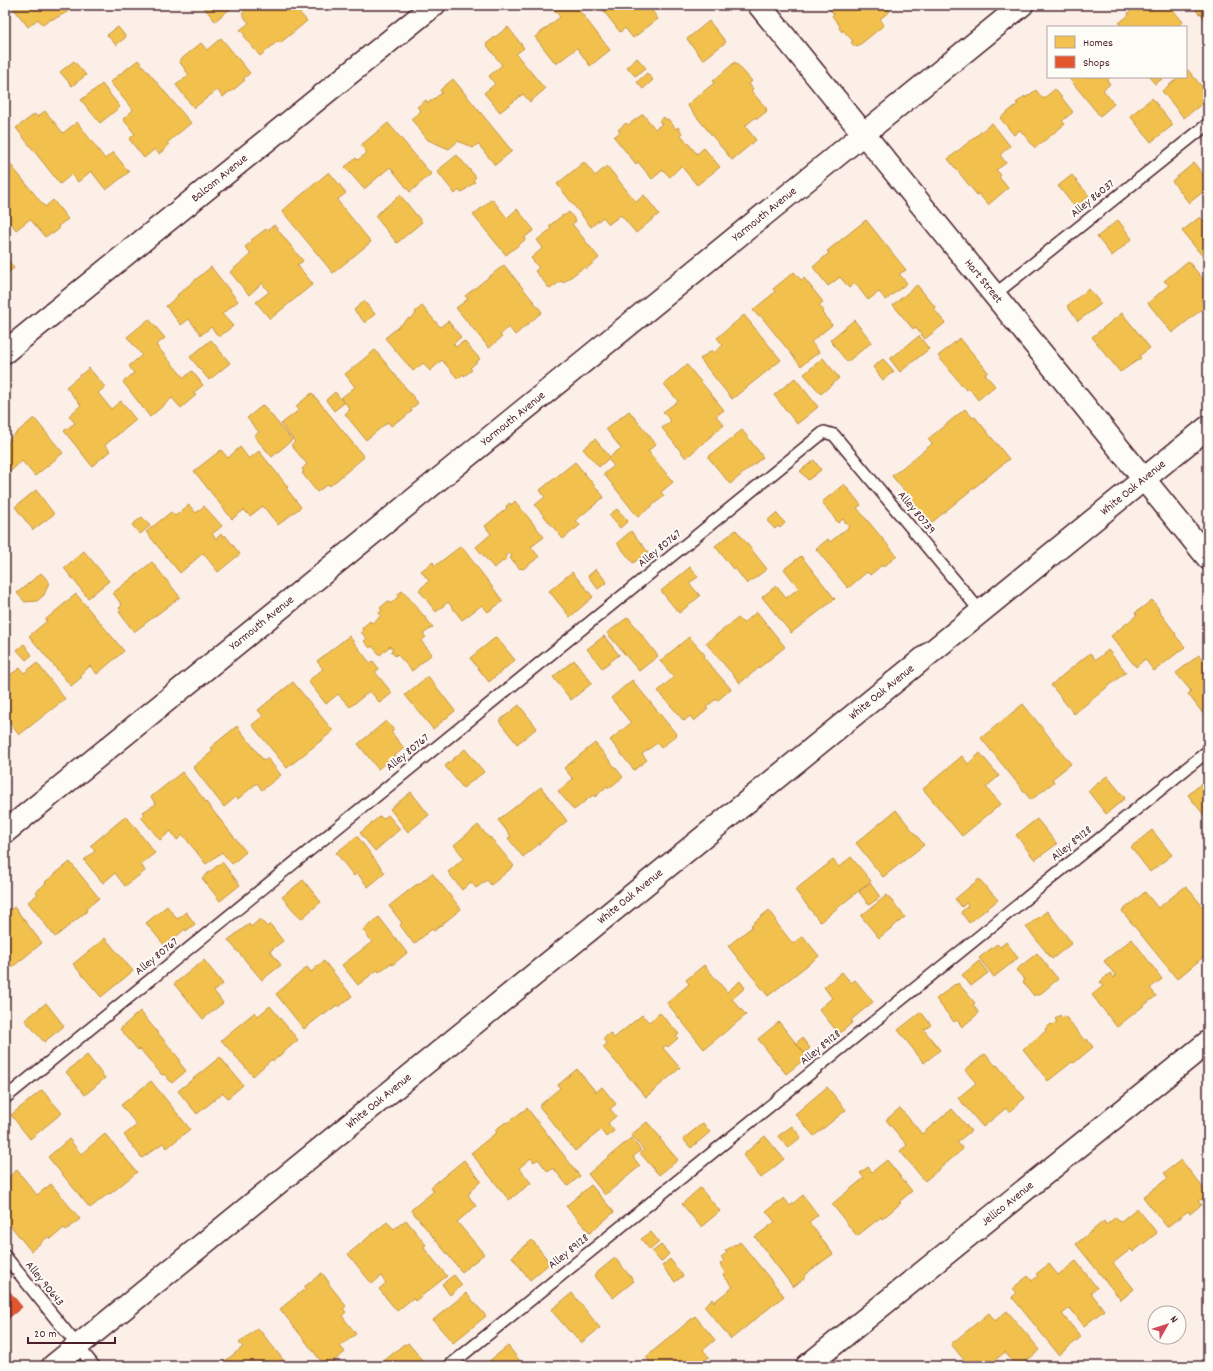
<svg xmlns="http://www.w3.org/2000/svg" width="1213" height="1371" font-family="Dekko,sans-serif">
<rect width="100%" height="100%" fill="#fbefe7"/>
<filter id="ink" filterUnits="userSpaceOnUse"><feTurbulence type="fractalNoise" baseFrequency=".025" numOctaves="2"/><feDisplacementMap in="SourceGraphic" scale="8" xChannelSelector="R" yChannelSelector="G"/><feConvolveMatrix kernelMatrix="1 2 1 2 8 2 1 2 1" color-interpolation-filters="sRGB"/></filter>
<g filter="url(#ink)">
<path fill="#f2c14e" stroke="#c09044" d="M11 5H70L67 12 58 17 50 20 43 25 38 19 28 27Z
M202 5H235L215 21Z
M240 5H293L307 21 280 43 278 41 260 56 244 37 245 35 240 30 249 23 242 14 245 11Z
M551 5H575L610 50 590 66 577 48 556 64 535 37 560 17Z
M599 5H653L650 8 658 19 633 38 625 28 620 32Z
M826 5H885L890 11 880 19 884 25 857 47 855 45 854 46 851 42 853 41 843 30 842 32 839 28 840 26 832 16 834 14Z
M1140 5H1152L1154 8 1157 5H1169L1183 22 1177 27H1123L1119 23 1129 15 1128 13 1137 6 1138 7Z
M1192 5H1208V22L1200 13 1199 14Z
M709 21 726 42 703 60 687 39Z
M118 27 126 37 116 45 107 35Z
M508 27 524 48 516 54 545 89 530 102 523 94 500 112 484 93 495 84 489 76 502 65 486 44Z
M221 38 250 73 243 79 245 80 231 92 230 91 223 97 217 90 194 108 176 85 189 75 179 61 201 43 207 50Z
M637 58 646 68 635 76 627 67Z
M138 60 191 123 167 143 169 145 159 154 155 149 144 158 129 139 135 134 123 119 133 110 110 82Z
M74 61 86 75 72 86 60 72Z
M735 62 752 81 749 84 753 89 751 91 767 109 765 110 767 111 757 119 756 117 745 126 756 140 732 160 687 105 714 83 713 81Z
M1188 70 1208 94V99L1184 118 1162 91 1179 77H1186V71Z
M647 73 653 80 643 89 637 82Z
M1068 77H1110L1107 80 1110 84 1103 90 1114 104 1100 116Z
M1149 77H1160L1162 79 1155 84Z
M453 79 512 151 495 165 478 144 473 148 458 141 449 149 428 140 411 119 421 111 417 107 426 100 428 103 442 93 440 90Z
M102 84 120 107 100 123 81 100Z
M1055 89 1073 112 1062 121 1065 124 1035 148 1020 130 1014 135 1000 118 1018 104 1016 103 1025 96V98L1036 90 1043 99Z
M1152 98 1173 125 1151 142 1130 116Z
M45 111 63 133 77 122 105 159 113 152 129 172 106 190 91 171 78 182 72 174 60 184 16 128 35 114 37 117Z
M643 114 655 129 662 124 659 121 664 117 666 120 668 119 676 129 678 127 682 133 681 135 697 154 704 148 720 167 697 185 681 166 670 177 663 170 652 179 638 162 636 164 614 137 620 132 618 130 626 123 628 125Z
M388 123 431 174 410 192 390 167 364 189 345 167 356 158 358 160 367 153 361 145Z
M992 123 1010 146 1000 155 1006 163 996 170 1001 175 999 177 1008 188 988 205 979 194 977 195 948 159Z
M457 155 476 177 473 180 475 182 461 193 459 190 455 194 437 171Z
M584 162 595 176 607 166 636 202 644 195 659 214 636 233 621 215 609 224 603 217 591 227 557 184Z
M1194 163 1208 181V188L1189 203 1172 181Z
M10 164 45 207 53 200 68 219 58 226 60 228 53 234 51 233 45 237 30 219 16 230 11 223 5 228V168Z
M329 172 346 193 337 200 371 242 333 273 282 211Z
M1072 175 1089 196 1075 207 1058 186Z
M400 195 422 222 397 243 375 216Z
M492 199 507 218 517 209 534 230 524 238 526 239 506 255 473 215Z
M569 212 576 221 572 224 599 258 586 269 584 267 563 283 561 281 550 289 535 271 539 268 531 258 543 248 537 240 551 229 549 226 563 215 564 216Z
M1200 217 1208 226V263L1182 231Z
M866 220 906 270 899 274 907 283 886 300 879 292 868 300 855 283 849 288 840 277 828 286 813 267 829 253 827 251Z
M1118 220 1132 239 1112 256 1097 237Z
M274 225 303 261 297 265 313 284 270 319 256 302 269 292 262 283 249 295 230 272 251 254 245 247 251 242 250 241 266 229 267 231Z
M5 256 14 268 5 275Z
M1188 261 1208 285V294L1201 300 1206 306 1172 333 1148 303 1169 285 1164 281Z
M504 265 542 312 515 335 509 327 500 335 502 337 489 348 456 308 468 299 465 296Z
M211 267 238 301 222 314 233 326 219 337 211 327 201 335 189 319 181 325 166 306 178 296 177 295Z
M794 272 801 280 804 278 823 302 819 305 824 311 822 313 832 325 811 342 819 352 801 366 760 315 758 316 753 310 775 292 773 289Z
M917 285 936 308 934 309 945 323 925 339 915 327 913 329 893 305Z
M1089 289 1101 304 1078 321 1067 306Z
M364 301 375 314 365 323 354 310Z
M422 306 440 327 448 321 461 337 453 344 456 347 464 341 480 359 470 368 472 370 464 376 463 374 458 379 442 360 430 371 423 363 413 371 385 338 409 318 410 319 416 314 415 312Z
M1122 313 1150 348 1139 356 1141 358 1120 372 1092 337Z
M744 315 781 360 732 399 700 359 712 350 714 353 723 345 717 338Z
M149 319 165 338 156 345 184 378 192 371 203 385 193 393 196 395 181 408 172 398 150 417 123 382 134 373 129 366 142 355 127 337Z
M854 320 872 342 847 362 830 340Z
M919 336 929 349 900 372 890 359Z
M960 338 988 372 985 374 995 386 978 400 969 388 966 390 938 356Z
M211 340 230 363 209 380 190 357Z
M375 350 418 403 411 409 412 411 400 421 399 420 391 426 388 422 366 440 345 414 350 409 341 398 355 387 345 374Z
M823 358 839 378 821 394 804 374Z
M883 359 894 371 883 380 873 367Z
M687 365 724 410 716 416 724 425 686 458 662 428 671 421 663 412 678 401 664 384Z
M89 368 105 387 98 393 111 409 121 401 136 420 105 445 110 451 92 466 64 431 75 423 69 416 81 405 66 387Z
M795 378 818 407 797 424 774 395Z
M335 392 344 403 334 411 326 400Z
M312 393 364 457 330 486 328 484 317 492 302 473 304 472 302 469 307 464 291 445 295 442 281 424 299 410 296 406Z
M263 405 292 440 272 457 254 436 259 432 247 418Z
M965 409 973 418 975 417 1009 459 931 523 892 476 932 444 928 439Z
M629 411 656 444 648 451 673 482 661 492 664 496 638 517 604 474 614 466 608 459 599 467 583 449 595 439 610 457 621 448 606 429Z
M34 418 63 453 35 476 22 461 6 475 5 445 10 440 9 439Z
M742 430 763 457 730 484 708 457Z
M240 447 249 459 259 451 288 487 286 488 301 507 278 525 263 506 250 516 244 510 232 519 194 471 221 450 228 458Z
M814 460 821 470 808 480 800 471Z
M575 462 604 497 576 520 580 525 563 539 535 505 545 497 540 490Z
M844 484 861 505 857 508 897 556 883 567 882 565 870 575 867 572 848 588 816 549 828 539 830 542 849 527 843 519 838 523 822 502Z
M36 490 54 514 33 530 15 507Z
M515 501 544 537 531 547 539 557 523 569 521 568 520 569 514 562 515 560 513 562 510 558 512 556 509 553 505 556 507 558 494 568 476 547 491 534 485 526 507 508 506 506 510 503 511 505Z
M189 505 196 513 204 506 222 526 212 534 216 539 221 534 223 537 225 535 240 554 218 572 203 553 180 573 146 532 171 512 175 516Z
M617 509 628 521 620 528 609 515Z
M776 513 785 523 780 528 778 526 775 529 767 521Z
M142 517 150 526 140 534 132 525Z
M736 530 767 569 747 584 735 568 733 569 715 546Z
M631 531 648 552 633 563 617 543Z
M461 546 503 601 488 612 482 605 462 620 448 602 436 612 419 590 429 581 421 571 433 562 435 566Z
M84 551 109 581 88 598 64 568Z
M801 556 835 599 791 633 762 597 776 586 786 598 799 588 784 569Z
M152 562 180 597 134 632 119 612 121 611 119 608 122 605 113 593Z
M690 567 698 577 689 583 700 596 679 613 661 591Z
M596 569 607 582 598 589 588 576Z
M572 572 593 597 570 617 549 591Z
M41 573 49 582 44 595 37 601 25 602 17 593Z
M402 591 403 593 404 592 433 627 423 634 426 637 421 641 432 654 412 671 397 654 395 656 391 651 393 650 390 646 380 655 372 646 370 648 364 641 367 639 361 632 363 630 362 628 370 621 372 623 381 616 379 613 382 610 380 608 388 601 390 604 399 596 398 594Z
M76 594 124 651 97 674 90 666 80 675 82 677 71 686 29 636 47 621 45 620Z
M1152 600 1159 609 1158 610 1176 634 1175 635 1185 647 1154 671 1145 659 1136 667 1111 636 1137 615 1135 613Z
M757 612 785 647 740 683 706 643 738 618 743 623Z
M628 617 658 656 639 671 607 633Z
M349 636 370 663 373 661 379 669 375 672 392 693 380 703 370 691 350 707 338 694 326 704 308 681 323 669 317 661Z
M604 636 619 655 602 668 587 649Z
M496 637 515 660 489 682 470 658Z
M689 637 705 655 703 657 731 689 717 701 716 699 706 707 708 709 694 721 690 716 684 721 658 691 674 677 660 661Z
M24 644 32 655 26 660 17 650Z
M1108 650 1126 672 1074 714 1051 685 1090 653 1096 660Z
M1199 655 1208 666V720L1188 694 1191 691 1176 673Z
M574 660 592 683 571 700 553 677Z
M37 663 65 699 19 735 5 717V674L7 677 20 668 24 673Z
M428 676 455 711 433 729 405 695Z
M632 680 677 735 661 748 657 743 642 754 647 760 634 770 610 740 631 723 611 698Z
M293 682 333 731 287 768 252 725 263 716 258 710Z
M1023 704 1071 764 1052 779 1054 782 1031 800 981 738Z
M519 705 537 728 517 744 499 721Z
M386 721 394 730 391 732 404 748 378 769 358 744Z
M237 726 264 761 267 758 281 775 262 790 257 783 238 799 236 797 224 807 193 767 213 751 211 747Z
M595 743 623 777 609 788 607 786 595 797 593 795 574 810 558 791 573 779 564 768Z
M465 749 484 772 463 788 445 766Z
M980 753 999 776 986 787 1001 804 962 836 923 789 962 756 968 764Z
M182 772 246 852 232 864 222 852 206 864 183 835 177 840 171 831 160 840 141 817 145 814 143 812 156 804 151 797Z
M1107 776 1125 798 1106 814 1088 791Z
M1208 778V820L1188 795Z
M541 787 567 821 523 857 508 838 511 836 498 820Z
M411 792 429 815 408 832 390 809Z
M896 810 924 845 883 877 856 843Z
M388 815 400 829 375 851 360 833 380 816 383 819Z
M126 816 155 853 141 864 145 871 125 886 115 873 103 883 84 860 95 851 90 846Z
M1037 819 1057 844 1035 860 1016 835Z
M478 825 489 838 490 837 514 866 491 885 487 880 476 888 471 882 462 890 448 872 464 858 454 845Z
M1152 830 1172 855 1150 872 1131 847Z
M357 836 385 873 368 887 357 873 354 876 336 853Z
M851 857 871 881 820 922 795 890 833 860 839 867Z
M70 862 99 898 86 909 87 911 55 937 28 902 38 894 36 892 46 883 45 882Z
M222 862 240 885 220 901 202 878Z
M432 873 461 909 434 931 432 929 414 944 400 925 402 923 389 906 417 884 418 885Z
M979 879 998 900 969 923 961 912 968 906 966 903 962 907 955 899Z
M303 880 321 902 301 919 282 897Z
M870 883 880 897 869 905 859 892Z
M1186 886 1208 913V953L1177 979 1122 911 1145 892 1158 908Z
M887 895 905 917 879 938 861 916Z
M167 906 177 919 186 912 195 924 186 931 185 929 165 946 146 923Z
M14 907 42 943 5 973V915Z
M769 910 776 919 775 921 793 944 803 936 819 956 768 996 728 946 753 926 751 925Z
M1047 911 1072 943 1052 959 1026 927Z
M379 917 407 953 392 965 391 963 379 972 377 970 358 985 342 965 372 942 363 930Z
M260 919 267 927 270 924 283 941 270 951 281 965 262 980 228 940 249 924 251 927Z
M105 938 133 971 101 997 73 964Z
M1132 939 1162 979 1150 988 1156 996 1117 1027 1092 995 1103 986 1100 982 1110 973 1114 978 1116 976 1104 961Z
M1006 942 1018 958 994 977 979 958 997 944 1000 947Z
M1037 953 1058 979 1038 996 1036 994 1034 996 1023 982 1025 980 1016 970Z
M204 960 223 984 214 991 223 1003 203 1019 174 984Z
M324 961 352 996 339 1007 337 1005 324 1015 323 1014 304 1029 276 994 307 967 311 972Z
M979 961 988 973 971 986 962 975Z
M704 965 727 992 740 981 745 988 732 999 746 1015 704 1049 667 1003 689 984 686 980Z
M842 972 851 983 855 980 873 1002 851 1020 853 1022 839 1034 819 1009 832 998 824 987Z
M958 983 975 1003 973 1005 979 1013 962 1027 957 1020 954 1022 936 999 955 984 956 985Z
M46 1003 64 1026 44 1042 25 1020Z
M270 1006 298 1040 273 1061 272 1059 253 1076 221 1040 255 1012 258 1016Z
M140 1011 180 1060 179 1062 186 1071 172 1083 164 1074 162 1075 140 1049 138 1050 120 1029Z
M921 1012 931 1025 924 1030 940 1050 924 1063 898 1030Z
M660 1013 679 1034 676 1036 678 1038 668 1047 666 1045 663 1048 680 1068 646 1097 603 1047 607 1044 603 1039 610 1033 614 1038 642 1015 649 1022Z
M1060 1015 1062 1018 1065 1016 1085 1041 1087 1039 1093 1047 1074 1063 1072 1062 1048 1081 1023 1049 1046 1031 1045 1029 1051 1024 1052 1025 1057 1022 1055 1019Z
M779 1022 807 1057 786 1074 758 1039Z
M802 1038 810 1048 804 1053 796 1043Z
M985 1054 996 1066 997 1065 1025 1098 1009 1112 1006 1108 983 1127 958 1098 976 1083 965 1070Z
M87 1055 105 1078 85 1095 66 1072Z
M220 1057 243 1085 228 1098 223 1093 197 1114 178 1091Z
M577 1069 596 1092 602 1087 616 1104 610 1109 616 1116 608 1123 614 1131 606 1137 601 1130 575 1151 539 1106 560 1088 558 1085Z
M151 1081 190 1129 167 1148 163 1143 142 1158 124 1135 137 1125 121 1105Z
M827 1087 846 1110 814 1136 795 1114Z
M42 1090 62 1113 30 1139 11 1115Z
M527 1108 580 1176 568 1186 553 1168 548 1172 538 1159 534 1162 531 1158 519 1168 531 1183 509 1200 471 1153 497 1132 495 1130 506 1122 507 1123Z
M900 1108 922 1134 952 1109 971 1131 957 1142 963 1149 925 1181 900 1151 907 1145 886 1120Z
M647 1122 661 1138 660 1139 678 1160 659 1175 640 1153 644 1150 631 1135Z
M703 1123 710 1132 691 1148 683 1139Z
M792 1126 801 1137 788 1148 778 1136Z
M105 1134 137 1172 110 1194 109 1193 90 1208 48 1157 69 1139 81 1154Z
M765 1136 784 1159 761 1178 743 1155Z
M631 1138 641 1150 633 1157 640 1166 605 1195 588 1174Z
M464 1160 481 1181 470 1191 471 1192 468 1195 476 1206 457 1222 484 1254 462 1272 411 1210 434 1191 431 1187Z
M887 1160 912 1191 899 1202 901 1203 882 1219 881 1217 857 1236 832 1204 864 1178 860 1173 868 1167 872 1172Z
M1181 1160 1208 1194 1206 1196 1208 1200 1204 1203 1201 1199 1198 1201 1201 1205 1190 1214 1188 1211 1167 1227 1143 1197 1168 1178 1164 1173Z
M17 1170 37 1195 51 1184 80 1219 66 1230 64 1228 51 1239 49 1236 31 1251 5 1219V1180Z
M591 1185 614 1212 590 1233 566 1206Z
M700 1188 720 1211 701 1227 682 1204Z
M803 1195 818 1215 809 1222 833 1254 804 1275 806 1277 793 1287 755 1237 775 1222 766 1211 784 1198 790 1206Z
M1137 1208 1157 1233 1133 1252 1131 1249 1113 1263 1134 1289 1121 1300 1076 1244 1104 1221 1106 1225 1116 1217 1120 1222Z
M406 1220 426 1245 423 1247 447 1276 415 1301 413 1298 397 1311 379 1289 386 1283 381 1276 372 1284 348 1254 387 1222 394 1229Z
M651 1232 659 1242 650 1250 641 1239Z
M532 1240 550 1263 530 1280 512 1257Z
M740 1242 784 1296 731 1339 704 1306 712 1299 714 1302 733 1287 723 1275 725 1273 720 1264 724 1261 721 1257 727 1253 725 1251 735 1244 736 1245Z
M661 1245 669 1254 661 1262 652 1252Z
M615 1258 634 1281 613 1298 594 1275Z
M670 1259 683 1276 675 1282 662 1266Z
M1076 1261 1097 1288 1091 1293 1104 1310 1084 1326 1070 1308 1062 1314 1081 1337 1059 1355 1012 1297 1017 1293 1013 1288 1028 1276 1032 1281 1038 1276 1036 1274 1049 1264 1058 1275Z
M322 1273 329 1282 328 1283 346 1306 343 1309 346 1312 342 1316 356 1334 340 1346 345 1352 328 1366H325L280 1309 306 1288 304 1287Z
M454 1275 462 1285 450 1295 442 1284Z
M466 1293 486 1316 453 1343 433 1320Z
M572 1293 600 1328 581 1343 571 1331 570 1332 551 1310Z
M1007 1311 1040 1350 1020 1366H1016L1005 1352 988 1366H969L951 1344 989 1313 995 1321Z
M695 1316 715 1340 703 1350 709 1357 698 1366H653L646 1357Z
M258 1328 285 1362 280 1366H221L220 1365 243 1347 239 1343Z
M408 1343 424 1362 422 1364 423 1366H381L386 1362 384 1361 404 1344 405 1345Z
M508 1346 524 1366H491L488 1362Z"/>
<path fill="#e4572e" stroke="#b6462d" d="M5 1286 22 1307 5 1321Z"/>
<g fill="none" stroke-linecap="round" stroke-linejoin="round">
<defs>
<path id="lane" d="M994 295 1208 124
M5 1098 824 432 834 435 981 612
M5 1256 94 1366
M449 1366 1208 751"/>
<g id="street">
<path id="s1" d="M5 352 434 5"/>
<path id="s2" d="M5 832 1022 5"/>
<path id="s3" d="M807 1366 1208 1042"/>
</g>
<g id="secondary">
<path id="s4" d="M759 5 1208 558"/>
</g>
<g id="primary">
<path id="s5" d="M53 1366 1208 427"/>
</g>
</defs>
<use href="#lane" stroke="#4a1f2b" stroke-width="14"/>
<use href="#street" stroke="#4a1f2b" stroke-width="25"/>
<use href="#secondary" stroke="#4a1f2b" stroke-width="25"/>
<use href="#primary" stroke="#4a1f2b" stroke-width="25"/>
<use href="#lane" stroke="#fdfcf7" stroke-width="11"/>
<use href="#street" stroke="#fdfcf7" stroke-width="22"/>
<use href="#secondary" stroke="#fdfcf7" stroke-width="22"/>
<use href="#primary" stroke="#fdfcf7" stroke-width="22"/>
</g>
</g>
<g text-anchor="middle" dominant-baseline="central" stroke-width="4" stroke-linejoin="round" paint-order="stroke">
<g font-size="12" fill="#4a1f2b" stroke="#fdfcf7">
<text stroke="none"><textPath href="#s1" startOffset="276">Balcom Avenue</textPath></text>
<text transform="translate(1093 199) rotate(-39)">Alley 86037</text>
<text stroke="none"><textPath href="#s2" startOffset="979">Yarmouth Avenue</textPath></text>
<text stroke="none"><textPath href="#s4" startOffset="356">Hart Street</textPath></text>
<text stroke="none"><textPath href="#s2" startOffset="655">Yarmouth Avenue</textPath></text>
<text stroke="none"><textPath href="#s5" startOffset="1392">White Oak Avenue</textPath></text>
<text transform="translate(916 513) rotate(50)">Alley 80739</text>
<text transform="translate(660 549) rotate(-39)">Alley 80767</text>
<text stroke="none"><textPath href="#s2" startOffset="331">Yarmouth Avenue</textPath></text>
<text stroke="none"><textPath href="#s5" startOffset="1068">White Oak Avenue</textPath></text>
<text transform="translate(408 753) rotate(-39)">Alley 80767</text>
<text transform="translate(1072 844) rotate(-39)">Alley 89128</text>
<text stroke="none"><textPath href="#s5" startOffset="744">White Oak Avenue</textPath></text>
<text transform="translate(157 957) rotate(-39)">Alley 80767</text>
<text transform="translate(821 1048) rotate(-39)">Alley 89128</text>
<text stroke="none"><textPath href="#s5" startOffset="420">White Oak Avenue</textPath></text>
<text stroke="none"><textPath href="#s3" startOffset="258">Jellico Avenue</textPath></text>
<text transform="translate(569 1252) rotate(-39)">Alley 89128</text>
<text transform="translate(44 1284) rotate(51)">Alley 90643</text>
</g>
</g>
<rect width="1213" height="1371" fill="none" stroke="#fdfcf7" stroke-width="20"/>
<rect x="10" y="10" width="1193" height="1351" fill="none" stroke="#4a1f2b" stroke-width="1.5" filter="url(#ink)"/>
<rect x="1047" y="26" width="140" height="52" fill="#fdfcf7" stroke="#b5a4a5"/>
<rect x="1055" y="36" width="20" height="12" fill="#f2c14e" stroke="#b5a4a5"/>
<text x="1083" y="46" font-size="12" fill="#4a1f2b">Homes</text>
<rect x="1055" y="56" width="20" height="12" fill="#e4572e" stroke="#b5a4a5"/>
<text x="1083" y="66" font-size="12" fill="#4a1f2b">Shops</text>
<g transform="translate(1167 1325) rotate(51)"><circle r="19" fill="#fdfcf7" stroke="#b5a4a5"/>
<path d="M0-3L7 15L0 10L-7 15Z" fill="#d1495b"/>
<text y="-6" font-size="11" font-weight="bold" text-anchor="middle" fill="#4a1f2b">N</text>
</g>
<path d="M28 1337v6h87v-6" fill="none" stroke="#4a1f2b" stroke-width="2"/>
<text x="34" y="1337" font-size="12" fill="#4a1f2b" stroke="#fdfcf7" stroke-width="3" paint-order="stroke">20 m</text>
</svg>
